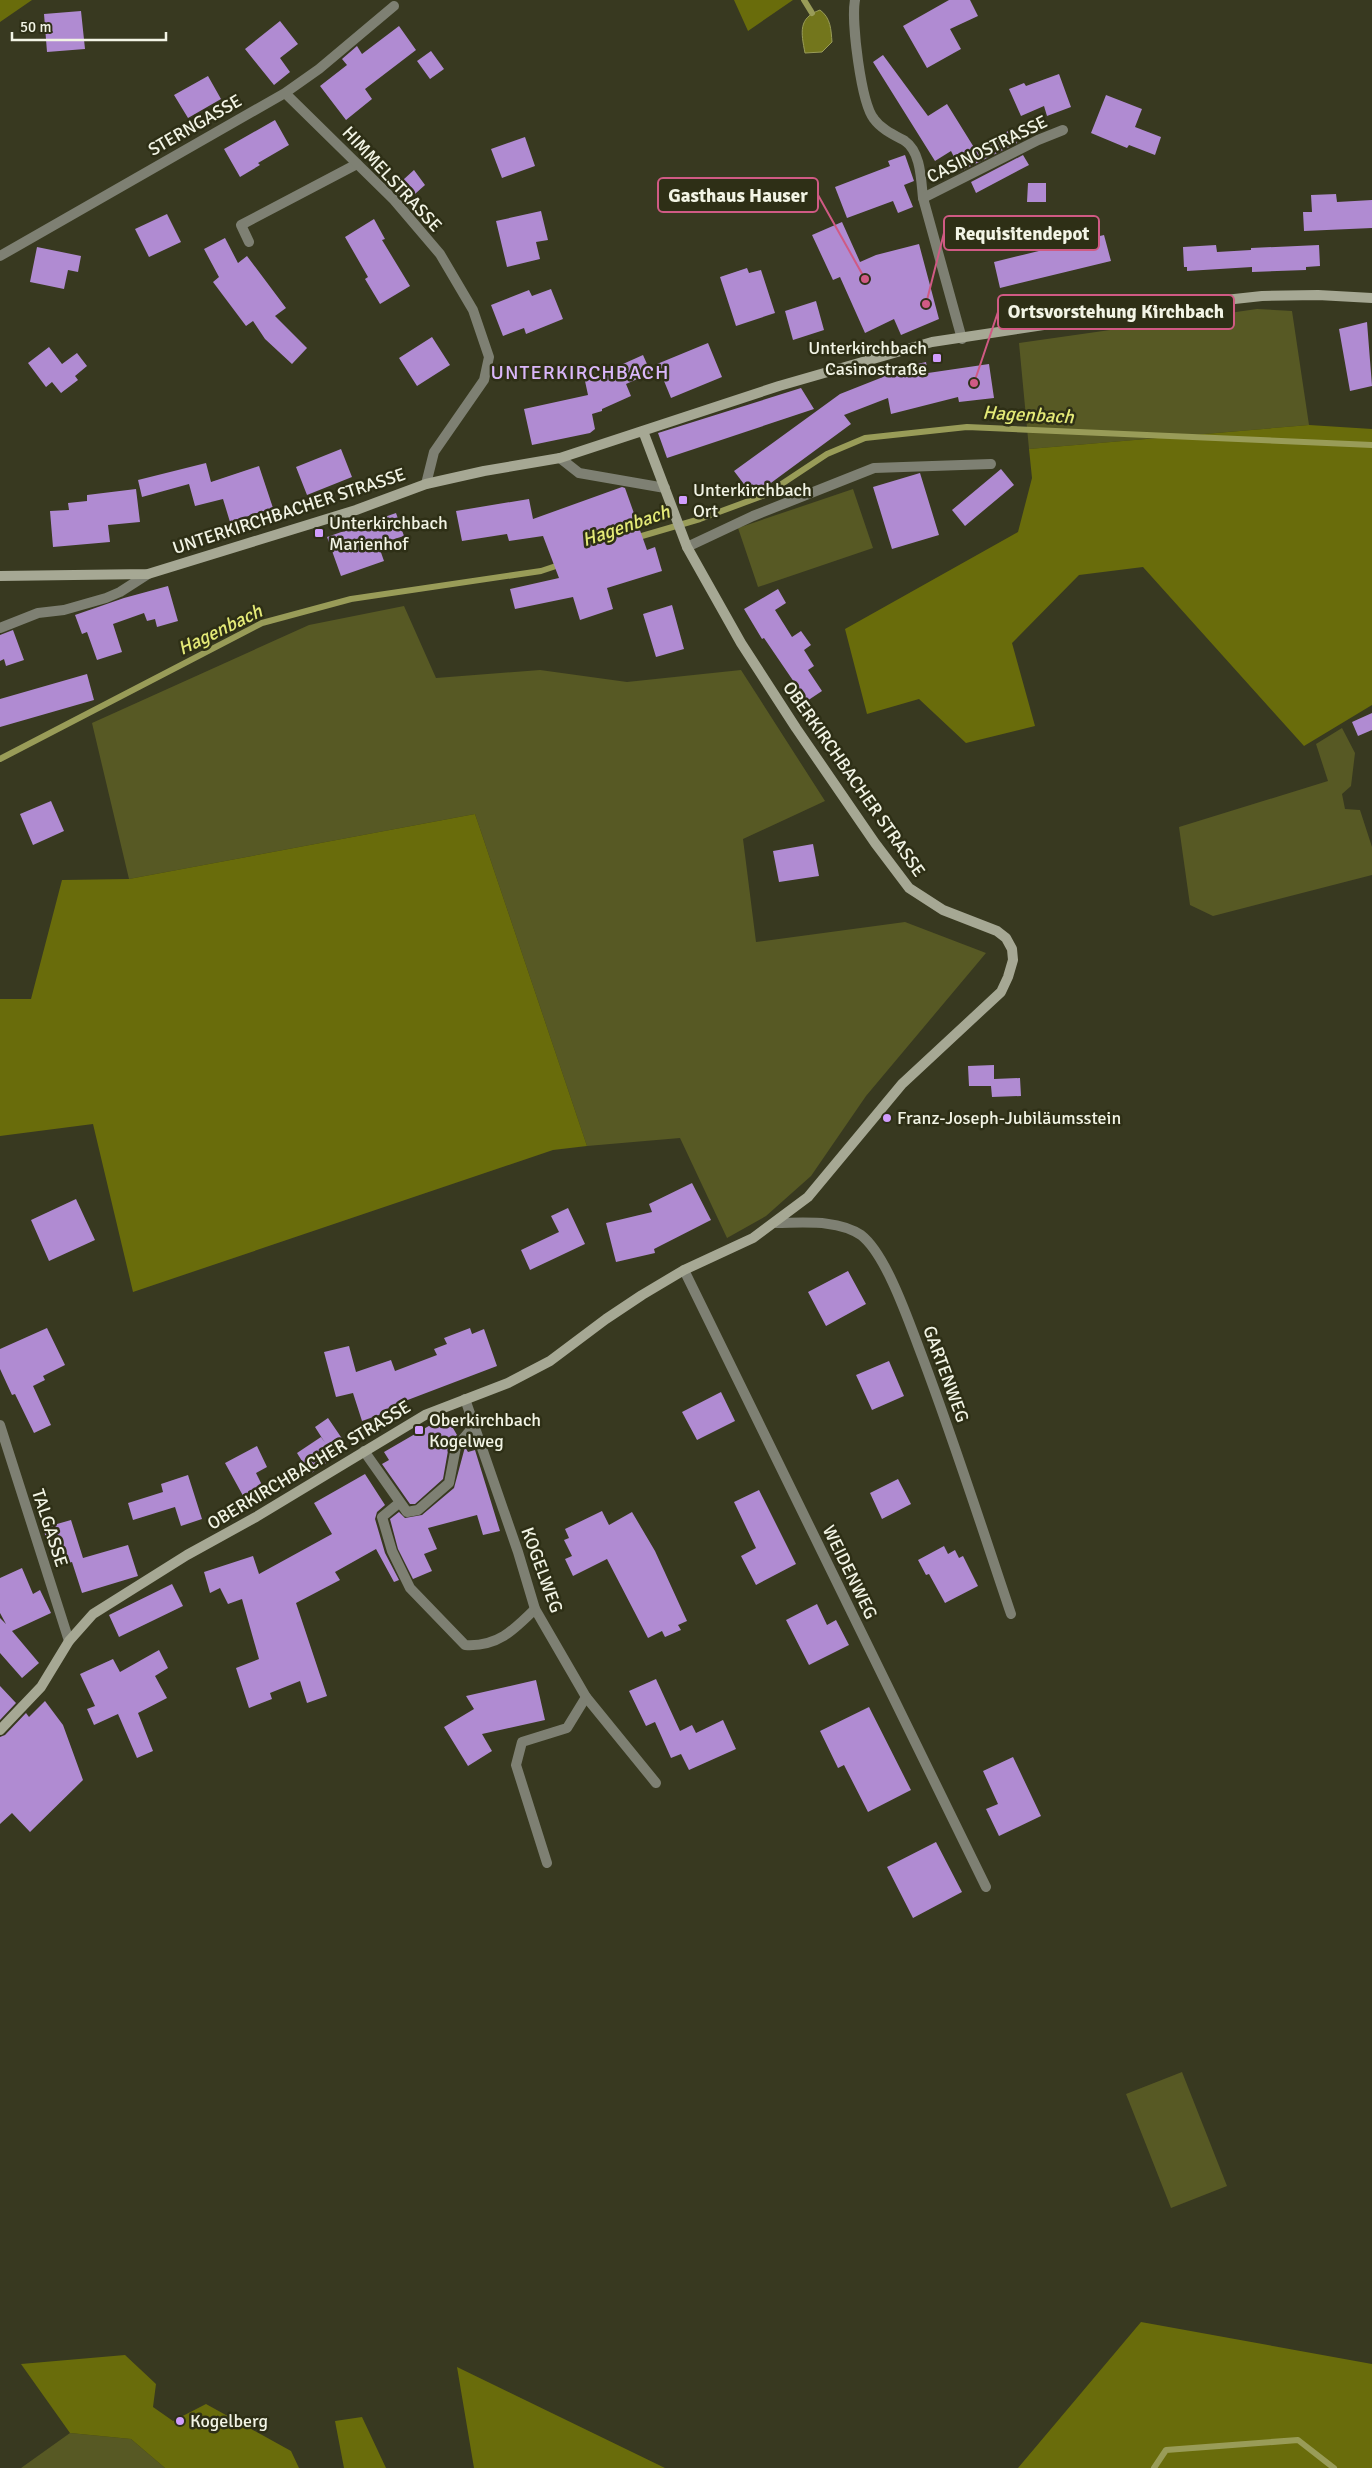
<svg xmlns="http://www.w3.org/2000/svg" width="1372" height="2468" font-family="Signika,sans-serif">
<rect width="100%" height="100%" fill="#383920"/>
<path fill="#575924" d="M1257 309 1292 311 1309 425 1029 449 1019 343Z
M853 489 873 548 758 587 738 528Z
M404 606 436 678 540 670 627 682 741 670 825 801 743 839 756 942 905 922 986 953 866 1096 811 1176 766 1216 727 1238 680 1138 587 1146 475 814 129 879 92 723 309 625Z
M1342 728 1355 753 1351 786 1342 794 1345 809 1360 810 1372 847V875L1213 916 1190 905 1179 827 1328 781 1316 744Z
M1182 2072 1227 2186 1171 2208 1126 2094Z
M70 2433 131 2439 165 2468H21Z"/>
<path fill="#696c0b" d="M0 0H32L0 22Z
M734 0H793L748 31Z
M1309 425 1372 429V705L1304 746 1143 567 1079 575 1012 643 1035 726 966 743 919 699 867 714 845 629 1018 532 1032 478 1029 449Z
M475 814 587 1146 553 1150 133 1292 93 1124 0 1136V999H31L62 880 129 879Z
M1141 2322 1372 2364V2468H1018Z
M125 2355 156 2384 153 2407 173 2421 206 2404 291 2451 299 2468H165L131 2439 70 2433 21 2364Z
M457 2367 665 2468H474Z
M362 2417 386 2468H344L335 2421Z"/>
<path fill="#73761c" stroke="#999c58" d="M820 10C831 18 831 30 832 42L822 52 805 53C801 32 798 18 820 10Z"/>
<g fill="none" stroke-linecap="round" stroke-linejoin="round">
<path stroke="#999c58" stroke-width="6" d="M804 0 812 13
M635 538 700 519 765 495 827 454 865 438 967 427 1372 445
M0 759 262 623 351 599 541 571 562 564
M1154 2468 1166 2450 1298 2440 1334 2468"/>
</g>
<path fill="#b08bd2" d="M949 0H970L978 16 950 29 961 49 927 68 903 26Z
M81 11 85 49 47 52 44 14Z
M280 21 298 44 280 58 290 72 274 85 245 49Z
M399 26 416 50 365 89 372 99 346 120 320 86 347 65 342 59 357 46 362 54Z
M431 51 444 69 430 79 417 61Z
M883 55 928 116 947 104 975 149 1010 130 1017 143 961 171 951 151 935 161 873 62Z
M1059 74 1071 107 1047 116 1044 106 1021 116 1009 89 1024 83 1026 86Z
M208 76 221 99 188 118 174 95Z
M1106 95 1142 109 1135 127 1161 137 1155 155 1129 145 1127 148 1091 133Z
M275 120 289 145 258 163 260 165 240 177 224 149Z
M525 137 535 166 502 178 491 149Z
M905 155 914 181 904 185 913 207 898 213 893 201 847 218 835 187 890 166 888 161Z
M1023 155 1029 165 976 193 971 182Z
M414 170 425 185 406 202 393 189Z
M1028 183H1046V202H1027Z
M1336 194 1337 202 1372 200V228L1304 231 1303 212H1312L1311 195Z
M541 211 548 240 536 242 540 259 507 267 496 221Z
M167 214 181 242 149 257 135 229Z
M374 219 385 239 382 240 410 286 380 304 365 279 368 277 345 237Z
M842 222 860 262 876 255 919 244 939 319 901 335 894 319 865 333 840 277 833 280 812 235Z
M1104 235 1111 261 1000 288 994 262Z
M225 238 238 263 247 256 286 308 275 316 307 348 292 364 265 339 253 321 246 326 213 282 219 277 204 249Z
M1216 245 1217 252 1251 250V248L1319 245 1320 266 1306 267V270L1252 272V267L1187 271V267H1184L1183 247Z
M37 247 81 256 78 272 68 270 64 289 30 282Z
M747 268 749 273 761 270 775 313 736 326 720 277Z
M551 289 563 319 526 334 524 328 503 336 491 305 529 290 532 296Z
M816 301 824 330 793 340 785 311Z
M1367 322 1372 386 1350 391 1339 329Z
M432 337 450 365 417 386 399 358Z
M708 343 722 377 671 398 657 364Z
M49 347 62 364 77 353 87 366 75 376 78 380 61 393 52 382 46 387 28 363Z
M643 355 651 373 626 384 631 396 602 409V411L592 414 595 429 590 433 532 445 524 409 588 395 585 381Z
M926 362 928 373 989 364 994 398 959 402 958 397 891 414 888 398 844 415 851 424 753 496 734 471 840 394 883 377V372Z
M801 388 814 409 667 458 658 433Z
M341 449 352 477 307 495 296 467Z
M206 463 211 482 259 466 273 508 230 522 223 499 195 506 189 484 142 497 138 480Z
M1001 469 1014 485 965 526 952 510Z
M920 473 939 535 892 549 873 487Z
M622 487 625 488 647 550 655 547 662 571 607 588 613 609 580 620 573 597 515 609 510 589 559 578 543 536 509 541 507 534 462 541 456 511 529 499 533 519Z
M136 489 140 522 108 525 110 542 53 547 50 511 69 510 68 503 87 501V495Z
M396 513 404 536 378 544 384 561 341 576 327 537Z
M168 586 178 621 157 627 155 619 147 621 144 613 113 624 122 652 97 660 87 632 82 634 75 615 124 598Z
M778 589 786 603 775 610 792 637 801 631 811 645 804 650 814 666 808 670 822 691 807 701 764 638 762 639 744 609Z
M672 605 684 649 656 657 643 614Z
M13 630 24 660 6 666 4 659 0 661V635Z
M87 674 94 700 0 727V699Z
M1372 713V730L1358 736 1352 722Z
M51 801 64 831 33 845 20 814Z
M813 844 819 876 779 882 773 851Z
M994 1065V1079L1020 1078 1021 1096 992 1097 991 1086H969L968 1066Z
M692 1183 711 1220 654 1249 655 1253 616 1262 606 1223 652 1212 649 1204Z
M76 1199 95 1240 49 1261 31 1220Z
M568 1208 585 1244 530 1270 521 1250 559 1232 551 1216Z
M848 1271 866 1304 826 1326 808 1292Z
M47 1328 65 1365 43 1376 45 1380 33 1386 51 1425 34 1433 15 1394 12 1395 0 1369V1349Z
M470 1328 472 1334 484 1329 497 1366 405 1401 407 1405 362 1421 353 1393 336 1397 324 1352 349 1346 356 1372 391 1360 395 1371 437 1355 434 1349 447 1344 444 1338Z
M889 1361 904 1396 872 1410 856 1375Z
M721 1392 735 1421 697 1440 682 1412Z
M446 1416 457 1435 449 1445 443 1479 415 1504H410L382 1464 389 1460 384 1452Z
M328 1418 343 1440 329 1449 315 1427Z
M321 1437 335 1457 310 1474 297 1453Z
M257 1446 267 1467 256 1473 266 1493 247 1503 225 1463Z
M465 1447 468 1452 475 1450 500 1531 483 1535 477 1515 428 1528 437 1549 424 1554 432 1571 413 1579 398 1549 390 1519 399 1512 405 1518 422 1515 454 1488Z
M365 1474 385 1505 377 1512 375 1519 385 1553 399 1580 394 1582 376 1549 335 1572 340 1580 296 1603 327 1696 307 1703 300 1681 270 1693 272 1699 249 1708 236 1668 259 1659 242 1599 228 1604 220 1588 210 1593 204 1572 253 1556 259 1574 332 1534 314 1503Z
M188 1475 202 1519 181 1526 175 1507 133 1520 128 1503 163 1492 161 1484Z
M898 1479 911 1504 882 1519 870 1493Z
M759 1490 796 1564 756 1585 741 1556 756 1548 734 1502Z
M602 1511 609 1525 632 1512 655 1551 687 1621 678 1625 681 1630 665 1637 662 1631 648 1638 607 1559 573 1576 565 1559 572 1556 564 1540 569 1538 565 1529Z
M71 1520 83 1558 128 1545 138 1576 82 1593 72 1562 55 1567 43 1528Z
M944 1546 948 1554 955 1550 959 1558 963 1556 978 1586 945 1603 929 1574 926 1575 918 1560Z
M22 1568 33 1594 40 1590 51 1613 12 1631 39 1663 22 1678 0 1653V1618L6 1624 0 1613V1578Z
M172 1584 183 1606 119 1637 109 1615Z
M817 1604 827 1625 836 1620 849 1645 809 1665 786 1620Z
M159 1650 168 1668 155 1676 167 1698 138 1713 153 1751 137 1758 118 1714 94 1725 87 1709 95 1706 80 1674 113 1659 120 1672Z
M656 1679 680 1731 692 1725 696 1733 723 1720 736 1749 689 1770 681 1754 671 1758 655 1722 646 1726 629 1691Z
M536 1680 545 1720 482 1734 492 1751 468 1766 444 1727 474 1709 466 1696Z
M0 1686 16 1703 0 1720Z
M45 1701 63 1725 83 1780 30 1832 12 1813 0 1824V1737L5 1735 26 1713 29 1717Z
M869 1707 911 1790 868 1812 844 1765 838 1768 820 1731Z
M1013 1757 1041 1816 999 1836 986 1809 998 1804 983 1771Z
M936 1842 962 1892 913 1918 887 1867Z"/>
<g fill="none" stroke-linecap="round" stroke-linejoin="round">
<path stroke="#7e8073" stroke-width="10" d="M855 0C851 21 861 103 874 119 881 129 894 135 905 141 921 152 921 180 923 198
M249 242 241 225 357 164
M560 458 579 473 665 488
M687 547 753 516 874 468 991 464
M364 1451 407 1512 418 1510 449 1483 456 1447 474 1426
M399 1503 382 1517 392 1551 410 1588 465 1645C497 1647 513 1631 535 1609
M547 1863 516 1765 522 1742 567 1728 586 1697"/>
<path stroke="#7e8073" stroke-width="10" d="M285 93 394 200 440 254 473 310 489 357 484 380 434 452 426 484
M0 256 285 93 319 69 394 6
M962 339 923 198 1038 140 1063 130
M0 628 38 613 64 610 106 598 120 592 148 574
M776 1223C803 1223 837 1219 861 1235 887 1255 910 1325 922 1356 954 1441 982 1528 1011 1614
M684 1270 986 1887
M465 1399 518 1552 535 1609 586 1697 656 1783
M0 1425 69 1641"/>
<path stroke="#a6a894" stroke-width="10" d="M0 576 148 574 356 510 426 484 484 471 560 458 779 386 932 342 1170 306 1262 296 1318 295 1372 298
M0 1730 41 1687 69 1641 93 1614 187 1555 256 1517 425 1415 508 1383 550 1361 606 1319 642 1295 684 1270 753 1238 808 1197 902 1084 1001 992 1008 977 1013 960 1012 949 1006 938 997 931 943 910 909 888 875 843 796 728 741 643 687 547 643 431"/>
</g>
<g fill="#d19dfe" stroke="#2e2f16" stroke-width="2">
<rect x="932" y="353" width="10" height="10" rx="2.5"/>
<rect x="678" y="495" width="10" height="10" rx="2.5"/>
<rect x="314" y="528" width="10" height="10" rx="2.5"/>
<circle cx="887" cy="1118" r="5"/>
<rect x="414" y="1425" width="10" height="10" rx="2.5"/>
<circle cx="180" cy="2421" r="5"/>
</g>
<g text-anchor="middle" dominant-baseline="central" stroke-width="5" stroke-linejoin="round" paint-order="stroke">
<g font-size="18" fill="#f2f4e5" stroke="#2e2f16">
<text transform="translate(195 125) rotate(-30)">STERNGASSE</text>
<text transform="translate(987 149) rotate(-26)">CASINOSTRASSE</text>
<text transform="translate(392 179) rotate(47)">HIMMELSTRASSE</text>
<text transform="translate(289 511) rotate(-18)">UNTERKIRCHBACHER STRASSE</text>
<text transform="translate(854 779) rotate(55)">OBERKIRCHBACHER STRASSE</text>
<text transform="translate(946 1374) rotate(70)">GARTENWEG</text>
<text transform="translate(309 1465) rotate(-31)">OBERKIRCHBACHER STRASSE</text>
<text transform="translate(50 1528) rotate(72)">TALGASSE</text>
<text transform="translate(542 1570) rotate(70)">KOGELWEG</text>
<text transform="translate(850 1572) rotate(64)">WEIDENWEG</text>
</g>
<g font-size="18" fill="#f2f4e5" stroke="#2e2f16" text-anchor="start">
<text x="927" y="348" text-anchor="end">Unterkirchbach<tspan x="927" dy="21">Casinostraße</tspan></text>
<text x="693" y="490">Unterkirchbach<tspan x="693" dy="21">Ort</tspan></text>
<text x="329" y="523">Unterkirchbach<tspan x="329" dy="21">Marienhof</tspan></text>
<text x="897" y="1118">Franz-Joseph-Jubiläumsstein</text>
<text x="429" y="1420">Oberkirchbach<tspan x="429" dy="21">Kogelweg</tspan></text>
<text x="190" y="2421">Kogelberg</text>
</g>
<g font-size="19" font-style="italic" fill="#e4ea77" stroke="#2e2f16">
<text transform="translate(1028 415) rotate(3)">Hagenbach</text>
<text transform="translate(626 526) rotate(-19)">Hagenbach</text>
<text transform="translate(220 630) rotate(-26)">Hagenbach</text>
</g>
<g font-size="20" letter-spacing="1" fill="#dab7fa" stroke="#2e2f16">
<text x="580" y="372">UNTERKIRCHBACH</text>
</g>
</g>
<path fill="none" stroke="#d05a84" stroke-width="2" d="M865 279L818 195M926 304L944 233M974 383L998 312"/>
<g fill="#d05a84" stroke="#2e2f16" stroke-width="2">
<circle cx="865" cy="279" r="5"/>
<circle cx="926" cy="304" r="5"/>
<circle cx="974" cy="383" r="5"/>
</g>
<g fill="#2e2f16" stroke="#d05a84" stroke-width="2">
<rect x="658" y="178" width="160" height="34" rx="5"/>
<rect x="944" y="216" width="155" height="34" rx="5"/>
<rect x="998" y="295" width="236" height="34" rx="5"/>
</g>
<g font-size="19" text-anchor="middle" font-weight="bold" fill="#f2f4e5">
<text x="738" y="202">Gasthaus Hauser</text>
<text x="1022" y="240">Requisitendepot</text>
<text x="1116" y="318">Ortsvorstehung Kirchbach</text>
</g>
<path d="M12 32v8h154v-8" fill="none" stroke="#f2f4e5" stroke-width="2.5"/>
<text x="20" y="32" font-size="15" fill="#f2f4e5" stroke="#2e2f16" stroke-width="4" paint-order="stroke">50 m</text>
</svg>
